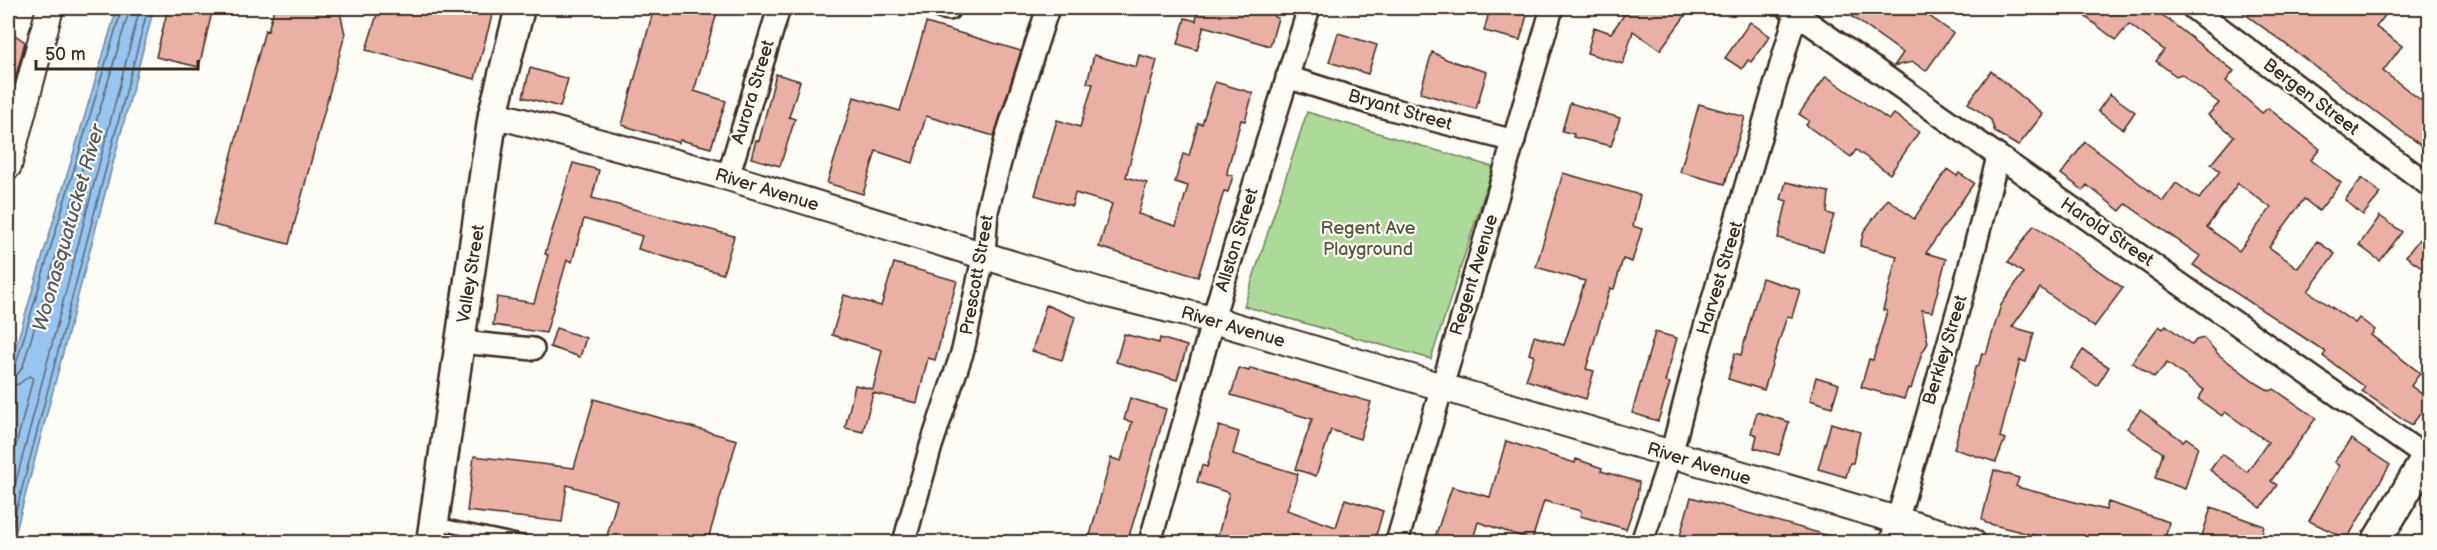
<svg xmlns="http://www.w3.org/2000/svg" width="2437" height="550" font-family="'Balsamiq Sans',sans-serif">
<rect width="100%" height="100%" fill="#fdfcf7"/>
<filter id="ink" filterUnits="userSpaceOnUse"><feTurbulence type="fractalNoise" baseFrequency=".0167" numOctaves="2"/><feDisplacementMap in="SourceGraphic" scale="12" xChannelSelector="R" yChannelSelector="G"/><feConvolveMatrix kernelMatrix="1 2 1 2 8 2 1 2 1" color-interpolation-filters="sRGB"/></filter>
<g filter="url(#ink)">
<path fill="#adda98" stroke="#74825b" stroke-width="1.5" d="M1307 112 1493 167 1431 359 1244 306Z"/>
<path fill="#95c5f0" stroke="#71879c" stroke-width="1.5" d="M117 8H154L13 542H8V372Z"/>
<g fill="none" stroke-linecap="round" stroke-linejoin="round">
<path stroke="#5f6872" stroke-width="1.5" d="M8 369 16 364 122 8
M8 377 18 374 23 366 130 8
M8 386 19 384 29 376 33 378 8 477
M8 512 140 8
M8 542 148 8"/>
</g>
<path fill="#eaafa5" stroke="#3b2a1e" stroke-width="1.5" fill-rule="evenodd" d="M168 8H213L199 67 156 57Z
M274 8H339L345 34 289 244 213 225 265 30 268 31Z
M379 8H494L475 79 366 50Z
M654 8H699L717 13 694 91 726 101 711 148 680 140 679 143 622 125Z
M1198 8H1277L1274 17 1278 18 1270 46 1204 26 1197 50 1178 44 1185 18 1196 21Z
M1490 8 1527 15 1520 40 1484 31Z
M1629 8H1691L1660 50 1633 31 1623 64 1587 53 1594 27 1611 33Z
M1840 8H1918L1953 33 1926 71 1913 62 1894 66 1903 53Z
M2074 8H2153L2234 71 2226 81 2262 113 2268 108 2320 149 2311 160 2341 183 2319 211 2304 199 2269 247 2298 268 2317 241 2335 254 2308 291 2355 323 2359 318 2375 330 2371 335 2420 373 2411 386 2430 400 2412 425 2362 391 2365 387 2323 356 2326 352 2193 265 2200 256 2126 204 2120 211 2087 185 2083 190 2061 174 2085 142 2163 201 2176 183 2199 199 2220 171 2211 164 2234 136 2208 115 2219 103 2181 74 2176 76 2156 61 2164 50 2129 24 2116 40ZM2238 183 2271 208 2239 251 2207 227Z
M2237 8H2391L2376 27 2402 46 2383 71 2430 107V152Z
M1750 22 1770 36 1751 62 1748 60 1742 69 1725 58Z
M926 23 1021 51 994 136 926 116 913 163 876 151 863 194 827 183 854 97 900 111Z
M8 30 25 42 13 87H8Z
M1338 33 1377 45 1368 74 1329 62Z
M1432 52 1448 60 1487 72 1476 109 1420 93Z
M1094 55 1136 67 1139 55 1157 60 1126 177 1147 183 1138 214 1176 226 1188 186 1175 182 1183 154 1189 156 1198 123 1202 124 1215 82 1253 93 1245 121 1241 120 1228 168 1227 174 1233 176 1228 192 1224 191 1198 277 1099 247 1112 204 1075 193 1072 206 1035 195 1057 120 1080 127 1093 84 1087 83Z
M530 68 568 79 560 107 523 97Z
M1991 71 2043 114 2018 146 1995 132 1991 120 1968 103Z
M776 74 800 81 789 117 795 119 780 166 751 158 756 140 759 141Z
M1826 76 1889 120 1894 114 1919 132 1890 174 1856 150 1851 157 1806 125 1809 121 1799 114Z
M2110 94 2135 112 2123 129 2098 111Z
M1570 103 1620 118 1611 146 1573 137 1574 134 1562 131Z
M1699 104 1745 117 1725 184 1680 172Z
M573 163 599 170 592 198 734 236 723 274 638 249 642 236 584 219 572 262 567 260 546 333 493 325 497 297 534 303 548 255 545 254Z
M1947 169 1957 176 1959 173 1974 183 1926 253 1946 259 1932 312 1922 310 1928 343 1922 353 1911 389 1908 388 1904 399 1861 387 1869 359 1873 360 1887 311 1883 310 1897 256 1860 246 1864 231 1888 199 1914 219Z
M1563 173 1640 195 1633 226 1642 229 1632 262 1623 259 1614 289 1610 288 1586 369 1594 371 1586 399 1526 380 1534 356 1529 354 1534 336 1564 345 1585 281 1536 267Z
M2362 178 2381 193 2363 215 2345 200Z
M1786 182 1829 192 1827 213 1834 215 1823 251 1778 238 1787 201 1781 199Z
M2380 216 2402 232 2380 261 2359 245Z
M2034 225 2123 288 2094 327 2040 288 2012 327 2034 333 2026 362 2020 360 2000 437 2005 439 1996 462 1954 449 1975 368 1979 365 1982 353 1986 354 2001 305 2023 273 2008 262Z
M2430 225V273L2406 256Z
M894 263 957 281 935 360 928 358 917 403 873 393 863 432 845 428 855 385 873 389 882 350 832 335 844 295 881 306Z
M1762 278 1800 290 1792 317 1787 316 1764 390 1728 379 1735 353 1741 355Z
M1046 305 1075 317 1062 360 1032 351Z
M2166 325 2192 345 2196 340 2204 338 2219 355 2258 384 2270 391 2274 389 2316 418 2271 481 2277 485 2261 508 2210 470 2222 454 2247 472 2268 442 2225 412 2222 416 2198 399 2204 390 2167 363 2154 378 2132 362 2159 326 2163 329Z
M556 328 586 338 580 357 550 347Z
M1655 332 1677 338 1665 382 1670 383 1658 421 1632 413Z
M1124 334 1159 343 1160 338 1187 346 1177 380 1116 362Z
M2083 350 2109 367 2097 386 2071 368Z
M1239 368 1249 371 1250 368 1371 402 1360 439 1331 430 1316 476 1295 469 1312 419 1231 395Z
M1816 377 1839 384 1832 407 1810 400Z
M1130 398 1166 409 1148 473 1127 543H1088L1111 458 1121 461 1132 422 1124 420Z
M594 399 737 440 707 543H605L617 500 567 485 562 522 467 511 474 456 574 468Z
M2140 410 2183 441 2186 438 2198 446 2185 489 2155 478 2163 453 2127 428Z
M1757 412 1789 422 1779 455 1754 448 1757 435 1751 433Z
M1831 423 1860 432 1853 463H1850L1846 477 1818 469Z
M1219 426 1239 432 1233 454 1298 474 1287 510 1336 527 1345 499 1383 511 1374 543H1315L1288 534 1287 543H1216L1229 493 1197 482 1202 465 1207 467Z
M2351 439 2390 465 2347 539 2309 521 2339 466 2334 462Z
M1506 441 1575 463 1576 459 1602 468 1601 471 1639 482 1637 498 1626 529 1580 516 1581 511 1544 501 1532 540 1478 522 1472 543H1433L1452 487 1490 497Z
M1994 470 2019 478 2016 486 2021 488 2106 510 2108 502 2169 522 2164 543H2065L1986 523 1982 519Z
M1691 497 1837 538V543H1692L1679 539Z
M2211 507 2264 526 2260 543H2212L2201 539Z"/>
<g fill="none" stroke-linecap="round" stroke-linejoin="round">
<defs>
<path id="service" d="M434 523 524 542"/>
<path id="minor" d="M942 8 949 9
M1788 8 2426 457
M2193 8 2430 186
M1287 77 1376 105 1514 141
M728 177 779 8
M460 342 533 349
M904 542 931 446 963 350 984 254 987 211 1008 132 1048 8
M1150 542 1222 288 1309 8
M1397 542 1552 8
M1642 542 1671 455 1696 358 1796 13
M1891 542 1964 289 1998 157"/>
<path id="tertiary" d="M493 114 728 177 1112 295 1213 320 1972 542
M8 166 50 8"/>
<path id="secondary" d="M431 542 493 114 520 8
M2376 542 2430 451"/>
</defs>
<use href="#service" stroke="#3b2a1e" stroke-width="15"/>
<use href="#minor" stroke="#3b2a1e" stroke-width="26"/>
<use href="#tertiary" stroke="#3b2a1e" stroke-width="30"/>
<use href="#secondary" stroke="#3b2a1e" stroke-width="33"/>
<use href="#service" stroke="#fdfcf7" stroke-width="10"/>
<use href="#minor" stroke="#fdfcf7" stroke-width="21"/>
<use href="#tertiary" stroke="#fdfcf7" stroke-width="26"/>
<use href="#secondary" stroke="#fdfcf7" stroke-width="28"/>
</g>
</g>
<g text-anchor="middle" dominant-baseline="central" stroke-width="4.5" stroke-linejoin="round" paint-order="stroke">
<g font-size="18" fill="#3b2a1e" stroke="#fdfcf7">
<text transform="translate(753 92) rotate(-73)">Aurora Street</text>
<text transform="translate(2311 97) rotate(37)">Bergen Street</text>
<text transform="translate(1400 110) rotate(16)">Bryant Street</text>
<text transform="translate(767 190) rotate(17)">River Avenue</text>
<text transform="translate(2107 232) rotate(34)">Harold Street</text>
<text transform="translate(1237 240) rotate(-73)">Allston Street</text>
<text transform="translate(471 274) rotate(-81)">Valley Street</text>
<text transform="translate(977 275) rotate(-80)">Prescott Street</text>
<text transform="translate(1474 275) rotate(-73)">Regent Avenue</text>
<text transform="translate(1720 278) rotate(-73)">Harvest Street</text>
<text transform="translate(1233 327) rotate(16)">River Avenue</text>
<text transform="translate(1945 350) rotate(-73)">Berkley Street</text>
<text transform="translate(1699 464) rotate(17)">River Avenue</text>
</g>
<g font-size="18" fill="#58563c" stroke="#fdfcf7">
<text x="1368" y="228">Regent Ave<tspan x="1368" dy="21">Playground</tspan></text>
</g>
<g font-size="20" font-style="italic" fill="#56585d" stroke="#fdfcf7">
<text transform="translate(69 228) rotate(-74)">Woonasquatucket River</text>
</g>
</g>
<rect width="2437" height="550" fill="none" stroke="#fdfcf7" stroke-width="30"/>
<rect x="15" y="15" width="2407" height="520" fill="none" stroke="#3b2a1e" stroke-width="2" filter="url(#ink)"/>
<path d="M36 60v9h162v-9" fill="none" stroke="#3b2a1e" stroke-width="3"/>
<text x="45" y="60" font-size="18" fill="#3b2a1e" stroke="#fdfcf7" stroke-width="4.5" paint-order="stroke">50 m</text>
</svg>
